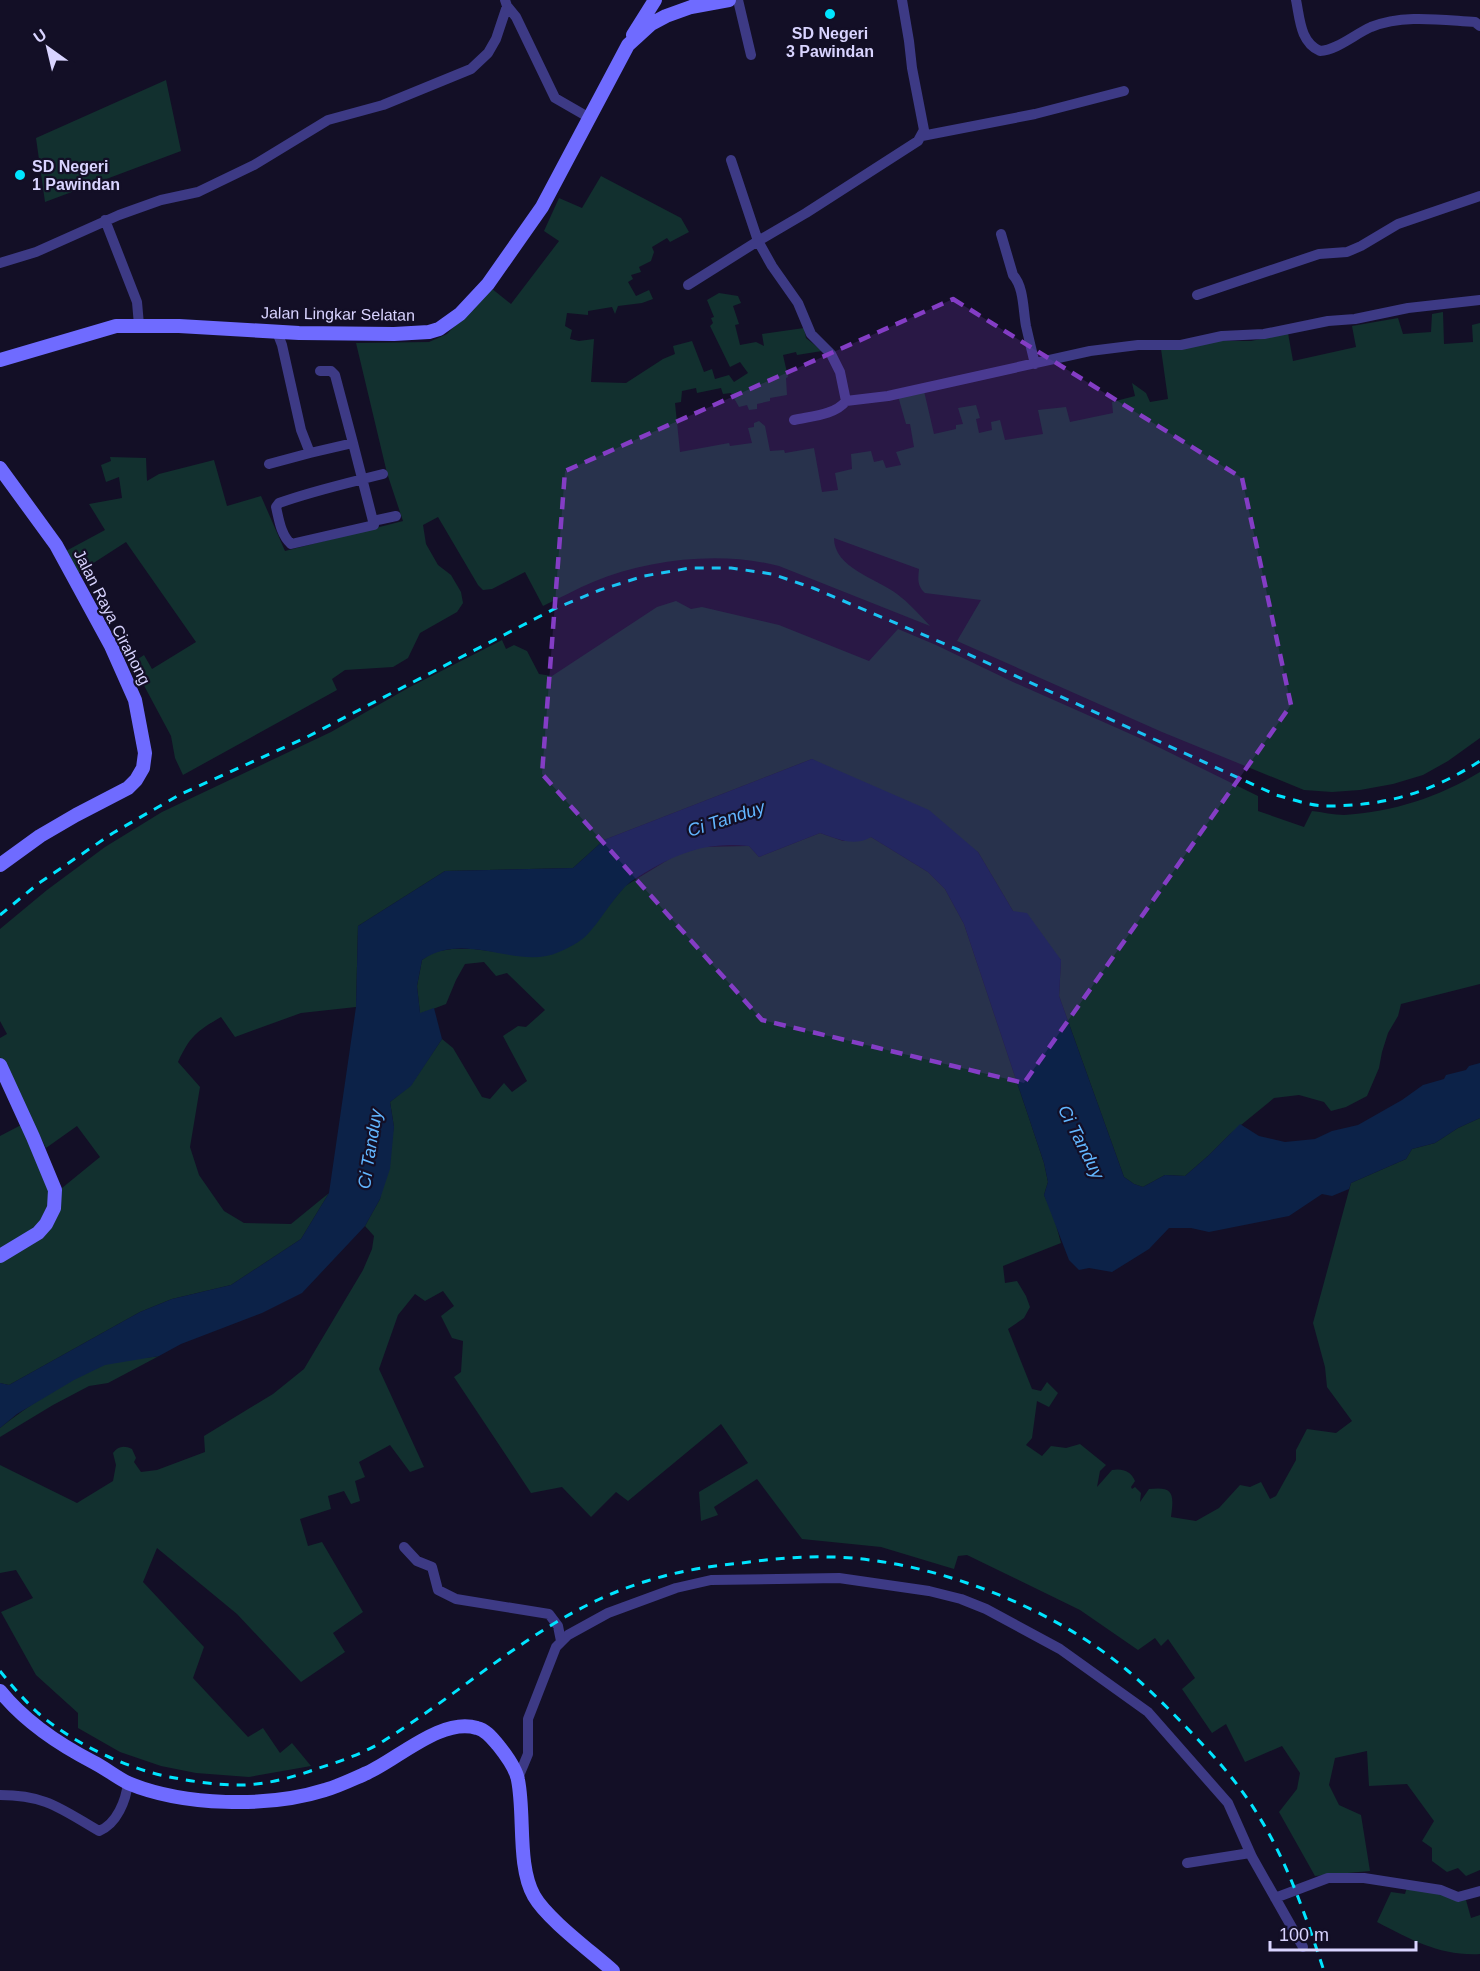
<svg xmlns="http://www.w3.org/2000/svg" width="1480" height="1971" font-family="Arial,sans-serif">
<rect width="100%" height="100%" fill="#130f26"/>
<path fill="#12302f" d="M166 80 181 151 45 202 36 138Z
M601 176 681 218 689 232 670 242 667 238 652 247 654 252 651 261 639 267 641 272 631 275 633 279 628 282 636 296 649 290 653 299 642 303 618 306 615 314 612 307 588 311V315L567 313 565 326 572 330 570 339 579 341 594 339 591 382 626 383 663 359 675 354 673 346 692 341 704 372 712 369 715 379 729 375 734 382 748 373 740 362 730 367 710 326 713 323 711 318 714 317 707 300 719 293 738 296 741 303 733 306 739 324 735 325 740 345 756 342 764 346 762 334 804 328 806 338 822 351 797 355 796 352 783 355 788 377 786 378 787 395 770 398V401L757 404V409L749 410 747 405 739 407 731 393 723 394 721 388 697 393 696 388 682 391 681 402 675 403 680 452 729 443 730 446 752 443 748 428 754 427V423L759 421 765 426 770 451 784 450 785 453 814 448 822 492 838 490 835 473 852 469 851 454 871 451 874 462 883 460 886 468 901 465 896 452 914 447 910 424H906L898 396 924 391 934 434 956 429V425L963 424 958 408 976 405 980 418 976 419 979 433 992 430 991 422 1000 420 1005 440 1043 434 1038 410 1066 407 1070 422 1113 413 1112 402 1135 396 1132 383 1146 393 1150 402 1168 399 1161 349 1210 341H1251L1288 333 1293 361 1356 347 1352 326 1398 318 1403 334 1431 332 1432 314 1443 312 1444 344 1473 342 1472 325 1480 323V738L1448 761 1423 775 1393 784 1360 790 1332 792 1304 790 1162 732 957 641 981 600 925 593C917 586 918 579 919 569L834 538C834 568 876 578 897 594 909 603 919 614 930 626L779 566C720 551 649 559 593 582 576 589 560 598 543 606L525 572 492 589 483 590 478 585 438 517 423 525 426 544 438 565 451 575 461 592 463 603 457 612 420 633 408 658 393 667 345 670 332 679 337 690 183 775 175 758 171 736 132 663 144 655 152 669 196 642 126 542 78 573 66 551 105 530 89 504 122 498 119 477 106 482 101 465 111 461 110 457 146 458 147 481 159 474 214 460 227 506 261 496 285 551 403 521 387 473 356 343 429 342 447 334 491 288 511 304 559 241 544 231 559 198 582 208Z
M676 601 691 609 702 607 779 625 869 661 898 629 936 645 1013 682 1144 740 1258 796V811L1304 827 1312 811C1322 812 1334 815 1344 815 1393 812 1439 797 1480 772V984L1401 1004 1398 1016 1388 1033 1382 1052 1379 1068 1367 1096 1346 1107 1331 1111 1324 1102 1299 1095 1274 1098 1230 1134 1208 1156 1185 1176 1165 1175 1143 1187 1134 1184 1124 1177 1059 996 1061 960 1013 911 978 852 812 759 604 840 573 868 445 871 358 926 356 1007 301 1013 235 1037 221 1017C197 1031 190 1036 178 1062L200 1087 190 1147 199 1175 224 1211 244 1223 291 1224 329 1193 301 1239 231 1285 172 1299 140 1312 9 1385 0 1383V1261L58 1213 62 1188 100 1157 77 1126 46 1148 0 1057V1038L7 1034 0 1021V929L47 890 105 847 162 812 331 732 408 688 502 640 506 649 514 645 527 651 539 674 552 676 657 607Z
M820 833 843 841 871 837 928 872 945 889 964 924 1044 1163 1048 1182 1044 1195 1053 1214 1061 1243 1003 1266 1005 1283 1017 1281 1026 1296 1030 1307 1024 1318 1008 1329 1032 1389 1041 1391 1047 1382 1058 1393 1049 1407 1037 1401 1032 1438 1026 1445 1042 1456 1051 1446 1066 1448 1080 1444 1106 1465 1100 1471 1097 1487 1112 1470C1122 1468 1131 1471 1135 1481L1131 1487 1132 1489 1135 1487 1141 1493 1140 1502 1149 1489C1174 1486 1174 1494 1171 1517L1196 1521 1219 1508 1240 1485 1250 1487 1261 1482 1270 1499 1276 1496 1296 1460V1450L1307 1429 1336 1433 1352 1421 1327 1387 1325 1367 1313 1323 1351 1183 1406 1159 1412 1149 1435 1143 1458 1128 1480 1118V1870L1466 1876 1458 1868 1447 1872 1432 1861V1848L1422 1841 1434 1821 1407 1784 1369 1786 1367 1751 1335 1758 1329 1785 1339 1805 1361 1815 1370 1871 1315 1876 1279 1812 1297 1789 1300 1773 1282 1746 1245 1762 1226 1724 1212 1733 1182 1689 1195 1678 1168 1639 1161 1646 1155 1638 1138 1650 1080 1610 967 1555 958 1556 954 1569 881 1547 802 1539 757 1479 714 1507 718 1515 701 1521 699 1492 748 1463 721 1424 628 1501 616 1492 591 1517 562 1487 531 1493 454 1377 461 1372 463 1341 452 1338 441 1316 454 1306 443 1291 425 1301 415 1294 398 1315 379 1369 424 1467 410 1472 390 1445 359 1462 365 1477 355 1481 360 1501 351 1504 344 1491 328 1496 331 1509 300 1519 308 1546 322 1542 363 1612 333 1633 345 1652 301 1682 237 1614 157 1548 143 1582 204 1647 193 1678 248 1737 263 1728 280 1753 292 1743 311 1766 249 1777 196 1773 161 1766 120 1752 78 1728V1713L36 1675 1 1612 33 1598 16 1570 0 1573V1465L77 1503 113 1481 116 1465 113 1453C118 1446 124 1445 132 1449L136 1458 134 1462 141 1472 157 1470 205 1452 204 1436 273 1394 304 1369 363 1270 372 1249 374 1236 365 1226 380 1199 394 1127 390 1102 411 1085 442 1039 453 1048 482 1097 490 1099 504 1083 512 1092 527 1081 503 1036 518 1026 526 1027 545 1010 507 973 496 976 484 962 465 964 456 980 446 1004 420 1014 417 986 422 960 433 952 452 949H474L526 956 605 910 625 886 676 855 702 847 749 846 759 857Z
M23 1124 52 1190 50 1208 35 1230 0 1251V1136Z
M159 1356 108 1383 89 1386 53 1405 0 1437V1428C26 1407 72 1377 103 1365 120 1359 141 1359 159 1356Z
M1407 1887 1466 1900 1471 1918 1480 1915V1954C1440 1956 1412 1940 1377 1922L1391 1892 1405 1894Z"/>
<path fill="#0c2248" d="M812 759 929 810 978 852 1013 911 1027 913 1061 960 1059 996 1124 1177 1134 1184 1143 1187 1165 1175 1185 1176 1208 1156 1240 1124 1259 1136 1285 1142 1315 1139 1332 1131 1358 1125 1402 1100 1423 1085 1444 1079 1446 1075 1466 1070 1469 1066 1480 1063V1118L1458 1128 1435 1143 1412 1149 1406 1159 1351 1183 1349 1189 1332 1196 1322 1194 1289 1216 1209 1232 1191 1228H1169L1149 1249 1112 1272 1089 1268 1079 1270 1069 1260 1044 1195 1048 1182 1044 1163 964 924 945 889 928 872 871 837C854 847 838 839 820 833L759 857 749 846C712 842 685 850 653 868 643 874 631 880 623 889 610 903 600 921 587 935 580 942 568 948 559 952 518 971 466 930 422 960L417 986 420 1013 434 1008 442 1039 411 1086 390 1102 394 1127 390 1169 380 1199 365 1226 302 1293 262 1313 181 1344 159 1356 105 1365 74 1380 17 1414 0 1428V1383L9 1385 140 1312 172 1299 231 1285 301 1239 329 1193 356 1007 358 926 445 871 573 868 604 840Z"/>
<g fill="none" stroke-linecap="round" stroke-linejoin="round">
<path stroke="#3d3a85" stroke-width="10" d="M738 0 751 55
M1296 0C1300 19 1300 42 1320 51 1337 50 1355 34 1371 27 1403 14 1441 20 1475 22L1480 26
M507 6 516 17 555 98 588 117
M922 136 1035 114 1124 91
M731 160 758 241 772 266 798 303 811 334 831 354 840 372 846 401 888 396 1090 351 1138 345H1181L1222 336 1264 334 1328 321 1355 319 1408 308 1480 300
M105 220 137 302 139 325
M1001 234 1013 275C1024 287 1023 310 1026 326 1029 339 1032 352 1035 364
M0 263 36 252 119 215 161 200 198 192 254 165 328 120 383 105 471 69 488 53 496 39 507 6 505 0
M688 285 758 241 806 213 918 141 924 130 912 68 909 41 902 0
M1197 295 1319 254 1347 252 1361 246 1398 224 1480 196
M277 332 282 345 301 430 310 453 353 443C360 470 367 497 374 525L291 544C281 535 279 520 276 507L279 503C312 491 348 483 383 474
M320 371H331L335 375 353 443
M794 420C812 416 835 415 846 401
M269 464 310 453
M373 521 396 516
M404 1547 417 1561 432 1567 438 1590 456 1599 549 1614 558 1626 561 1641
M518 1778 528 1754V1719L556 1647 568 1635 608 1613 676 1588 711 1580 839 1578 929 1591 961 1599 986 1609 1060 1649 1148 1712 1228 1803 1252 1857 1303 1947
M0 1795C46 1795 61 1809 99 1831 117 1824 126 1800 128 1783
M1187 1863 1250 1853
M1275 1898 1328 1878H1364L1441 1890 1458 1897 1480 1891"/>
<path stroke="#6f6bff" stroke-width="14" d="M633 35 655 0
M0 360 116 326H179L299 333 394 334 429 332 439 329 460 314 488 284 542 207 628 45 651 24 666 16 691 7 729 0
M0 468 56 545 111 646 135 700 145 753 143 768 136 780 128 788 76 815 40 836 0 865
M0 1065 33 1137 55 1190 54 1208 46 1224 38 1233 0 1256
M0 1691C25 1722 58 1744 93 1762 105 1768 116 1777 128 1783 183 1806 268 1808 325 1790 339 1786 353 1779 367 1773 398 1759 442 1717 477 1728 486 1730 492 1738 498 1745 506 1755 516 1768 518 1780 525 1815 517 1866 534 1896 547 1919 592 1952 613 1971"/>
<path stroke="#00e5ff" stroke-width="3" stroke-dasharray="9 8" stroke-linecap="butt" d="M0 915 39 883 113 833 179 795 305 738 554 609 600 590 644 576 690 568H731L772 574 813 588 959 650 1276 795C1292 799 1310 806 1326 806 1386 806 1430 793 1480 761
M0 1671C12 1686 24 1700 38 1713 74 1744 129 1770 175 1778 196 1782 218 1785 240 1785 266 1785 294 1777 319 1768 341 1761 365 1753 385 1740 472 1686 547 1611 647 1581 678 1571 710 1566 742 1563 772 1559 801 1556 831 1557 930 1559 1053 1607 1128 1671 1149 1689 1168 1708 1186 1727 1213 1755 1238 1782 1258 1815 1288 1863 1306 1917 1324 1971"/>
</g>
<path fill="#843dc5" fill-opacity="0.2" stroke="#843dc5" stroke-width="4.5" stroke-dasharray="12 8" stroke-linejoin="round" d="M953 299 1242 478 1291 705 1024 1083 762 1020 542 774 565 471Z"/>
<g fill="#00e5ff" stroke="#130f26" stroke-width="2">
<circle cx="830" cy="14" r="6"/>
<circle cx="20" cy="175" r="6"/>
</g>
<g text-anchor="middle" dominant-baseline="central" stroke-width="4.5" stroke-linejoin="round" paint-order="stroke">
<g font-size="16" font-weight="bold" fill="#d9d4ff" stroke="#130f26">
<text x="830" y="33">SD Negeri<tspan x="830" dy="18">3 Pawindan</tspan></text>
<text x="32" y="166" text-anchor="start">SD Negeri<tspan x="32" dy="18">1 Pawindan</tspan></text>
</g>
<g font-size="16" fill="#d9d4ff" stroke="#130f26">
<text transform="translate(338 314) rotate(1)">Jalan Lingkar Selatan</text>
<text transform="translate(112 617) rotate(63)">Jalan Raya Cirahong</text>
</g>
<g font-size="18" font-style="italic" fill="#62b6ff" stroke="#130f26">
<text transform="translate(726 819) rotate(-18)">Ci Tanduy</text>
<text transform="translate(1081 1142) rotate(63)">Ci Tanduy</text>
<text transform="translate(370 1149) rotate(-81)">Ci Tanduy</text>
</g>
</g>
<g transform="translate(48 48) rotate(326)" stroke="#130f26" stroke-width="4.5" paint-order="stroke">
<path d="M0-4.5L10 22L0 15L-10 22Z" fill="#d9d4ff"/>
<text y="-9" font-size="16" font-weight="bold" text-anchor="middle" fill="#d9d4ff">U</text>
</g>
<path d="M1270 1941v9h146v-9" fill="none" stroke="#d9d4ff" stroke-width="3"/>
<text x="1279" y="1941" font-size="18" fill="#d9d4ff" stroke="#130f26" stroke-width="4.5" paint-order="stroke">100 m</text>
</svg>
